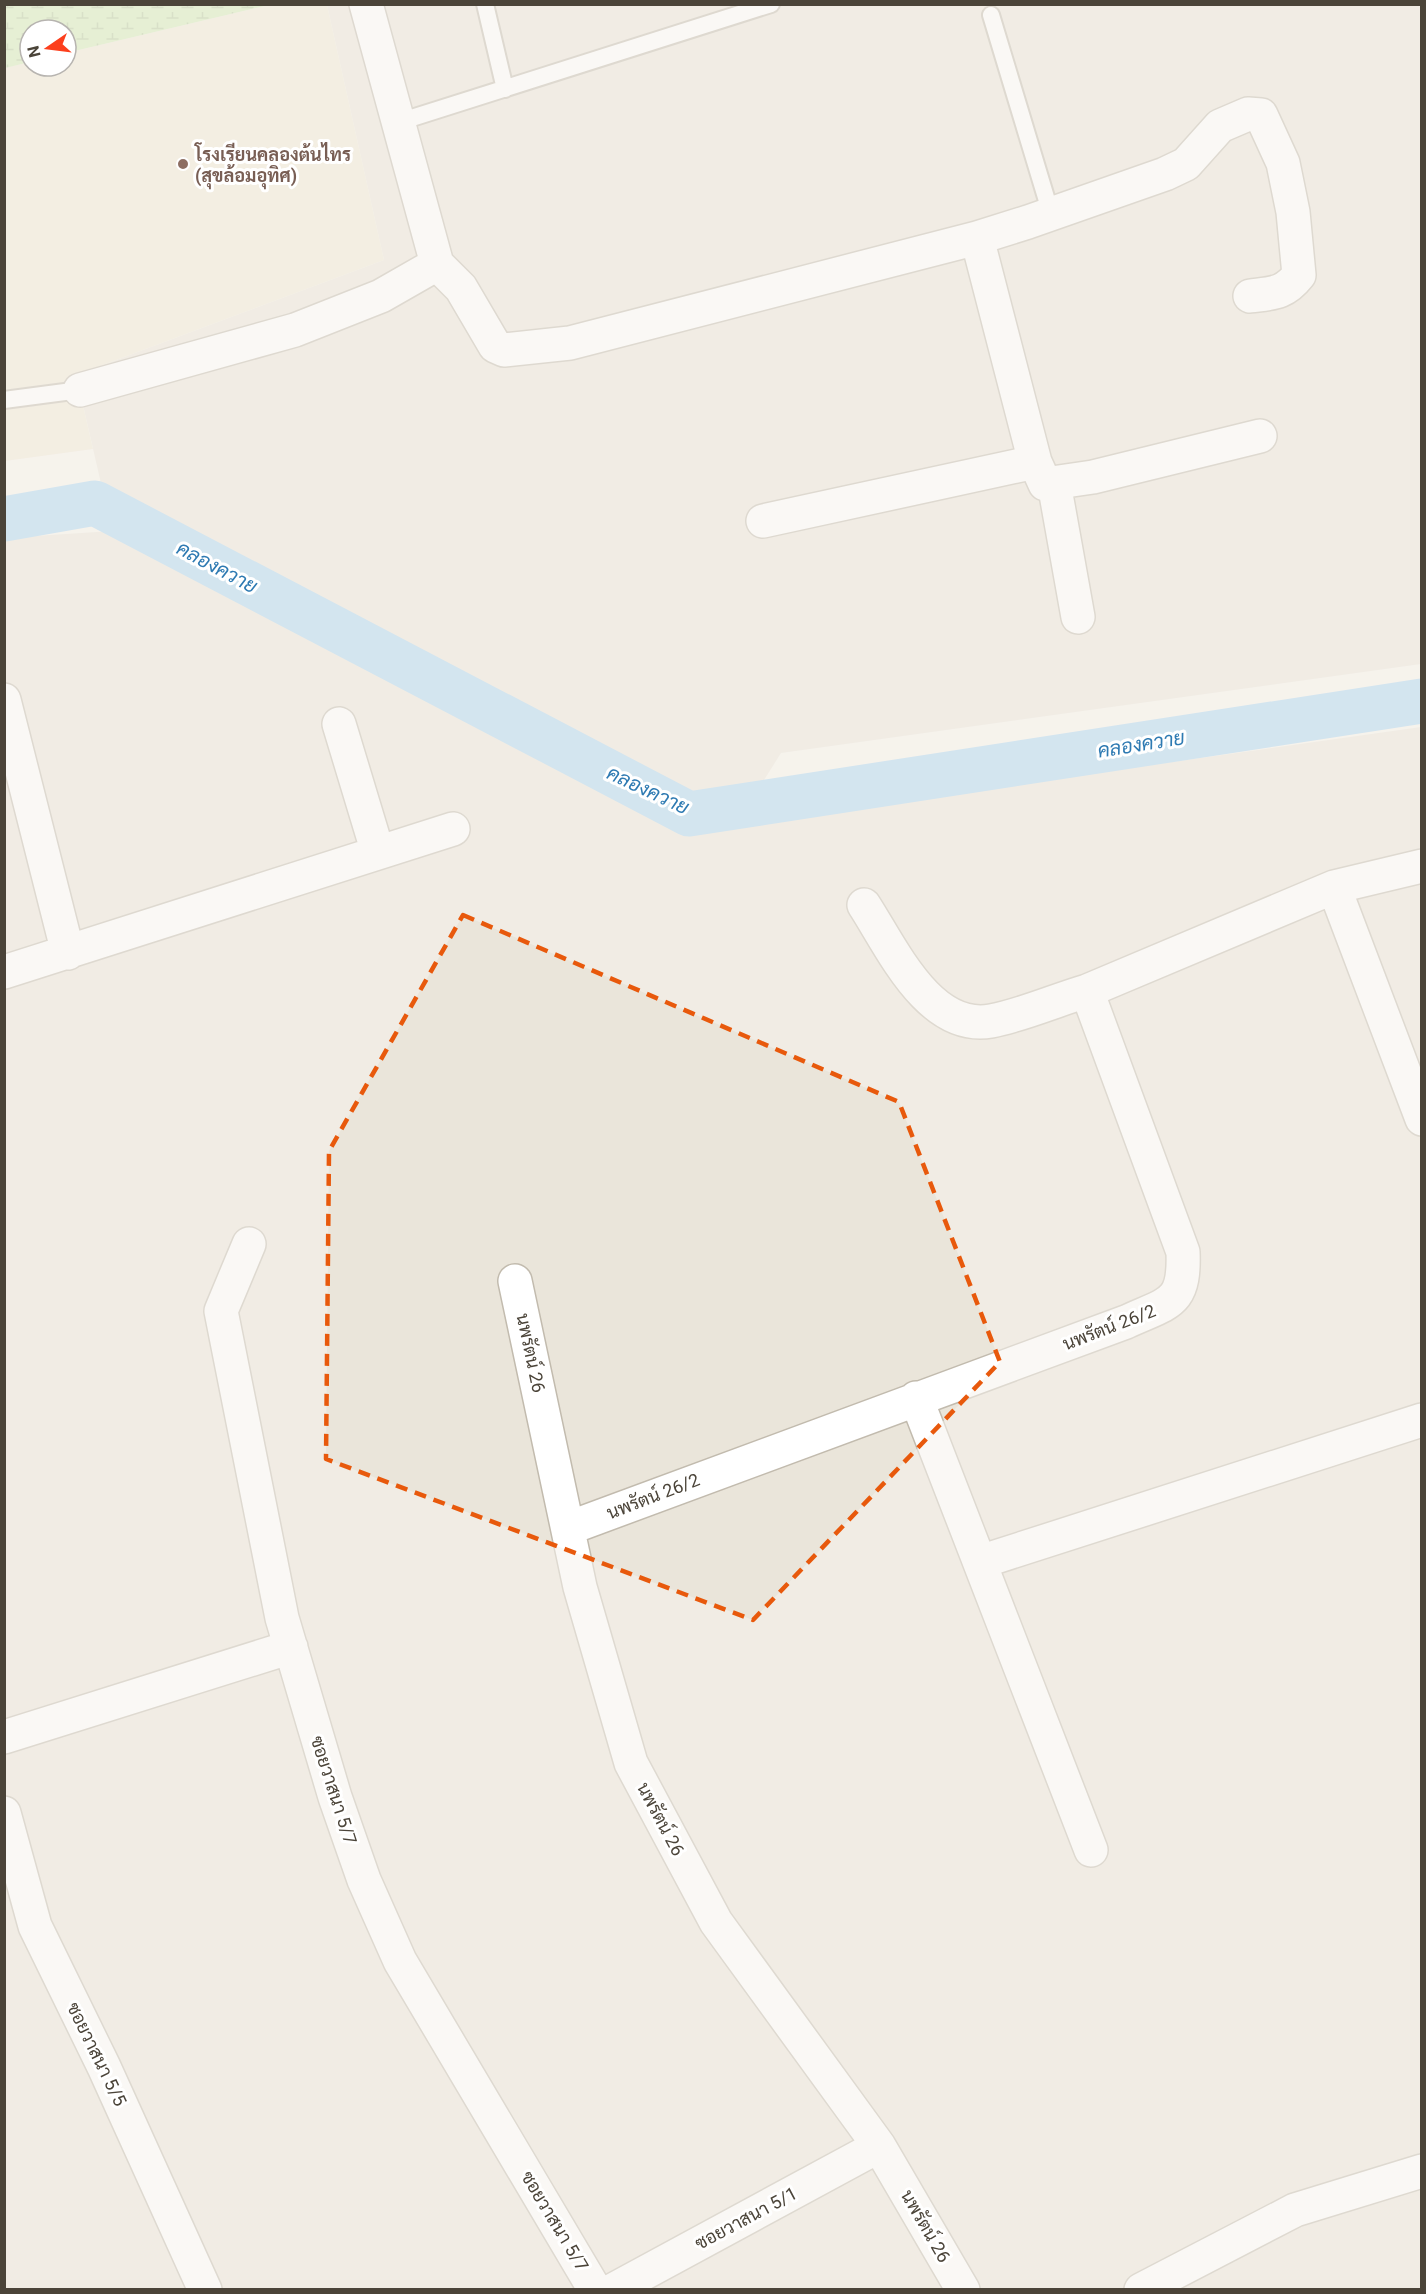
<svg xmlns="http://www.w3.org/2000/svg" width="1426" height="2294" font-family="Roboto,Sarabun,sans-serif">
<defs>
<pattern id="wetland-marsh" width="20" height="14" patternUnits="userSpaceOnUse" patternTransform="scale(1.5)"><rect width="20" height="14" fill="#d2eab5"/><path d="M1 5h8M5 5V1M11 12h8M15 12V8" fill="none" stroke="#b6ca9c"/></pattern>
</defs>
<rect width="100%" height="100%" fill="#f6f3ec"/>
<path fill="#eae5da" d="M327 5H1421V664L781 753 737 823 1421 727V2289L5 2290 4 538 112 531 76 375 384 260Z"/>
<path fill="#efe8d6" d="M269 5H327L384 260 76 375 93 449 5 461 4 68 30 62V66H66V53Z"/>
<path fill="url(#wetland-marsh)" d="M4 5 5 4 269 5 66 53V30H30V62L5 68Z"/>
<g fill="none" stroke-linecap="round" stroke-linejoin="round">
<path stroke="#a9d4f2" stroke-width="45" d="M4 519 95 503 689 814 1422 701"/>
<defs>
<path id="service" d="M485 4 505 89
M991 15 1051 214
M399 122 771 4
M4 400 80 390"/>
<path id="minor" d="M977 238 1035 462 1045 484 1093 477 1260 436
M437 264 461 288 495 346 504 350 570 343 977 238 1028 222 1165 174 1186 164 1220 126 1248 114 1261 115 1283 163 1293 212 1299 275C1284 294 1273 293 1250 296
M80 390 295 330 381 296 437 264 366 4
M1054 483 1078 617
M763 521 1035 462
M4 700 68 953
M339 724 378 853
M1334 887 1422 1119
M4 972 453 829
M1087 991 1334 887 1422 866
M249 1244 221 1311 282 1618 335 1797 364 1880 400 1961 595 2290
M515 1281 580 1587 631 1763 716 1922 879 2146 963 2290
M916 1398 1091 1850
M569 1528 1126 1322C1169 1302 1185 1305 1183 1252L1087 991C1056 1000 1023 1015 991 1021 929 1032 892 948 864 905
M980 1562 1422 1420
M4 1737 291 1647
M4 1813 35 1926 104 2067 205 2290
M613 2290 879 2146
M1141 2290 1295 2210 1422 2171"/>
</defs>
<use href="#service" stroke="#c2bbae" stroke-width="20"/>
<use href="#minor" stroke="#c2bbae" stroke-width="36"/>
<use href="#service" stroke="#fff" stroke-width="16"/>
<use href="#minor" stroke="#fff" stroke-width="33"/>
</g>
<path d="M0 0H1426V2294H0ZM463 915 899 1102 1000 1362 753 1620 326 1459 329 1151Z" fill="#f6f3ec" fill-opacity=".55" fill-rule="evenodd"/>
<path fill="none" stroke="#e8590c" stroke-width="4.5" stroke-dasharray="12 8" stroke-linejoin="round" d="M463 915 899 1102 1000 1362 753 1620 326 1459 329 1151Z"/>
<circle fill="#8d6e63" stroke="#fff" stroke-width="2" cx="183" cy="164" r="6"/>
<g text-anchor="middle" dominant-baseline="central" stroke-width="6" stroke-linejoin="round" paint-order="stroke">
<g font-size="18" font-weight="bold" fill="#785e54" stroke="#fff" text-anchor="start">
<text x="195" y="154">โรงเรียนคลองต้นไทร<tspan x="195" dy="21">(สุขล้อมอุทิศ)</tspan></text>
</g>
<g font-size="18" fill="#4b4439" stroke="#fff">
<text transform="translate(1109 1327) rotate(-21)">นพรัตน์ 26/2</text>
<text transform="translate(531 1353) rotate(78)">นพรัตน์ 26</text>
<text transform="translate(653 1496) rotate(-21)">นพรัตน์ 26/2</text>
<text transform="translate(334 1790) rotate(72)">ซอยวาสนา 5/7</text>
<text transform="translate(661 1819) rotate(62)">นพรัตน์ 26</text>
<text transform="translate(97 2054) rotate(64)">ซอยวาสนา 5/5</text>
<text transform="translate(746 2218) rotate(-28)">ซอยวาสนา 5/1</text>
<text transform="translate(555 2221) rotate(59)">ซอยวาสนา 5/7</text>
<text transform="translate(926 2226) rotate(60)">นพรัตน์ 26</text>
</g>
<g font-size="20" font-style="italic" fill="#2e7ab2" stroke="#fff">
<text transform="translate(217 567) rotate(28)">คลองควาย</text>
<text transform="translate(1141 744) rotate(-9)">คลองควาย</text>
<text transform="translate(648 790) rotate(25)">คลองควาย</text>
</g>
</g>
<rect width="1426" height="2294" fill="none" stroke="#4b4439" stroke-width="12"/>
<g transform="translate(48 48) rotate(256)"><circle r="28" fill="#ffffff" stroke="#b7b4b0" stroke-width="1.5"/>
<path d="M0-4.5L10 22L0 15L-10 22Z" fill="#fc3f1d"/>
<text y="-9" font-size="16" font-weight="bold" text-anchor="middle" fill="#4b4439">N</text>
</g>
</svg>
